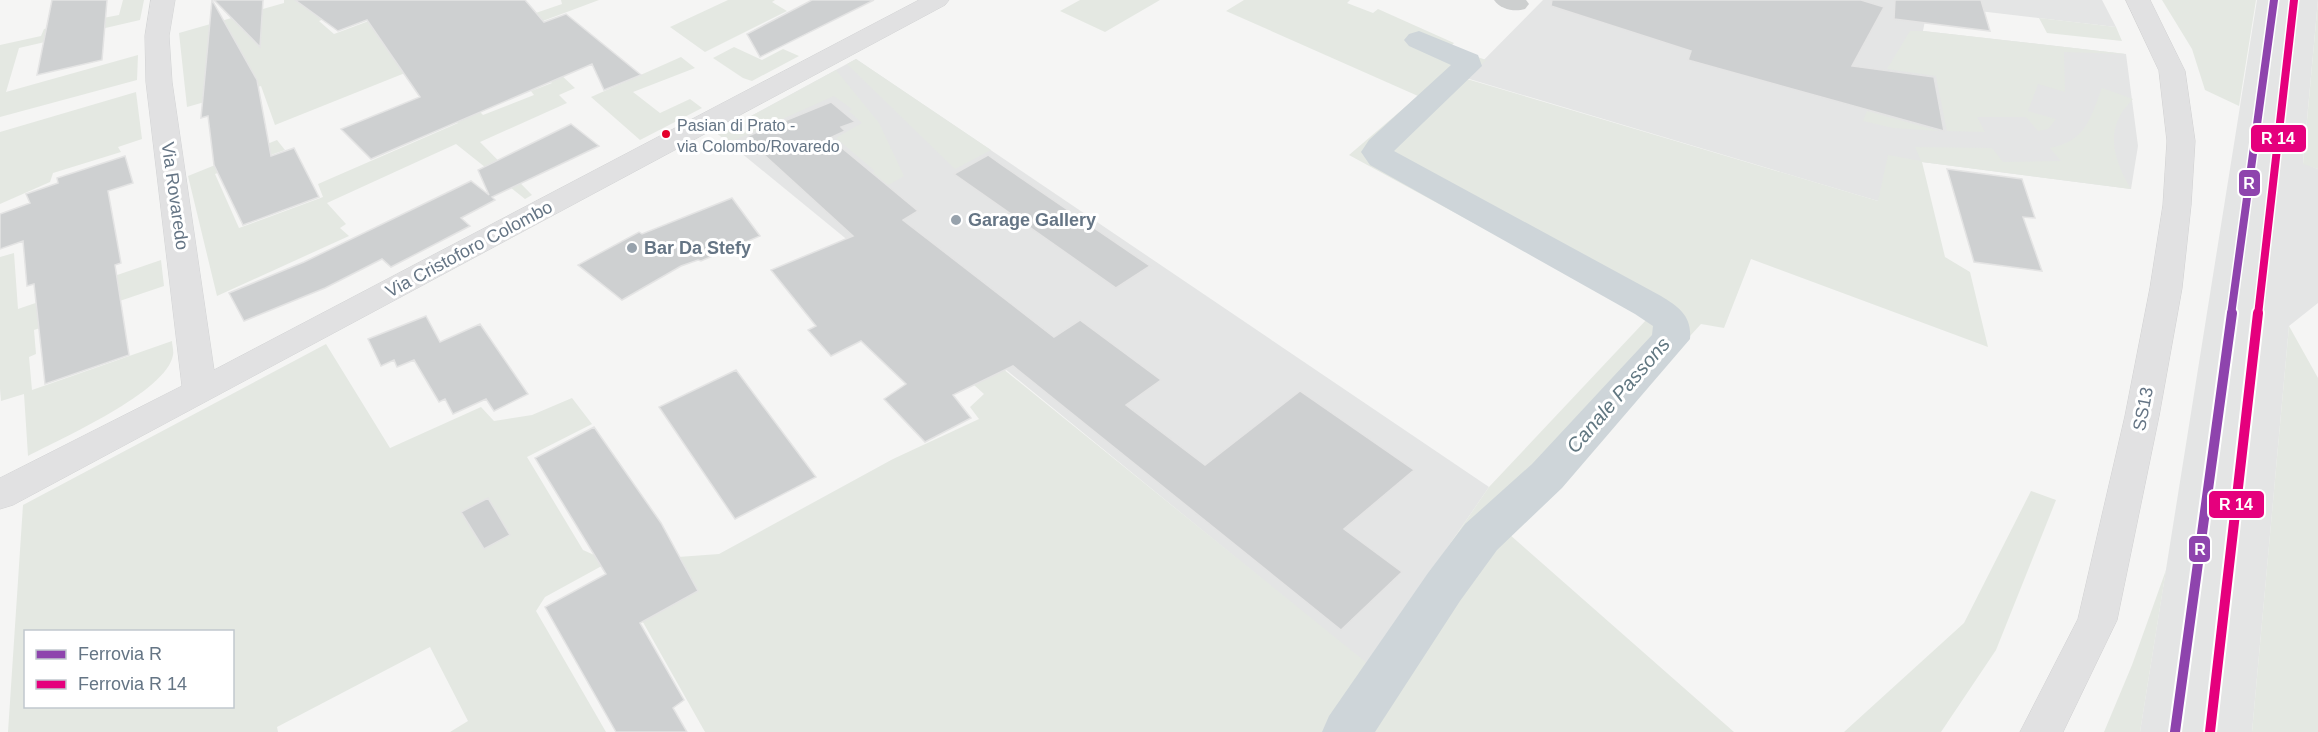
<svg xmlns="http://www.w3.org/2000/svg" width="2318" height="732" font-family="Helvetica,sans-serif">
<rect width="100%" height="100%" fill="#f5f5f4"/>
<path fill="#e4e5e5" d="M1543 0H2102L2116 27 1928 5 1923 31 2126 54 2138 146 2131 189 1922 162 1878 201 1466 78Z
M2257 0H2318L2303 163 2318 169V303L2289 326 2252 732H2140Z
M856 59 1489 487 1367 665 718 134Z"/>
<path fill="#e4e8e2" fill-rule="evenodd" d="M123 0H144L140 20 19 48 6 92 138 55 137 80 0 117V45L41 36 44 29 119 15Z
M284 0H373L319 21 334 34 390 13 439 46 562 4 561 0H599L420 67 275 125 261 86 187 107 179 33 284 3Z
M728 0H775L772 2 787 11 705 52 670 27Z
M1080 0H1160L1105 32 1060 11Z
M1244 0H1350L1347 3 1373 13 1378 9 1454 43 1450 47 1486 60 1467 79 1878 201 1888 155 1921 161 1915 147 1992 148 2003 162 2061 161 2050 148C2086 141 2090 119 2102 88L2133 99C2104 127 2112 157 2131 189L1922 162 1945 257 1970 272 1988 347 1751 259 1724 328 1701 324 1509 534 1734 732H705L609 562 545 597 536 611 606 732H450L468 721 430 647 277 727 278 732H8L23 505 326 344 390 448 481 407 494 421 532 415 572 398 592 424 527 457 583 550 610 562 719 554 893 459 979 419 970 407 984 394 954 367 981 351 1368 664 1489 487 1648 318 1349 155 1418 96 1226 11ZM26 632H232V706H26Z
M2162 0H2256L2239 106 2205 90 2192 49Z
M2318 0V169L2303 164Z
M2039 18 2116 27 2122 41 2047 33Z
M1910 31H1923L2126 54 2064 52 2065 92 2038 84 2028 111 2056 119 2048 129 2038 131 2026 117H1977L1985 132 1947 131 1936 76 1887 69Z
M529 45 575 88 559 95 567 103 480 142 532 195 525 199 456 144 327 203 346 224 340 228 349 236 217 296 188 176 277 140 285 150 215 174 239 228 323 197 318 184 458 123 412 83 441 72 483 115 534 95 531 91 552 83 516 50Z
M734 47 762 60 783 49 799 56 752 81 743 78 713 58Z
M681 57 695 68 633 92 660 113 690 99 702 108 640 140 591 97Z
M856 59 991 150 955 169 847 64Z
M836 70 879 123 904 176 885 187 870 174 875 171 836 138 862 123 849 111 852 109 834 96 728 143 718 134Z
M136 92 142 139 118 147 121 152 53 173 50 182 0 204V132Z
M1867 111 1939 131 1893 128 1863 121Z
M14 253 18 309 161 260 164 286 34 330 36 354 29 357 32 390 172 341C172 345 174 351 173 355 167 392 60 439 28 456L24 394 1 401 0 389V257Z
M2289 326 2318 378V732H2252Z
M2031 491 2056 500 1996 650 1941 732H1844L1964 623Z
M2166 570 2140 732H2104L2132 665Z"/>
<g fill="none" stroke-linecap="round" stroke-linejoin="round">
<path fill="#ced5d9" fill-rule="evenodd" d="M1419 31 1478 55 1482 66 1394 151 1661 296C1679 307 1692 316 1690 339L1562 488 1497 550 1460 601 1375 732H1322L1329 716 1428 573 1465 524 1532 464 1652 335 1653 326 1635 314 1370 165 1361 152 1369 140 1451 65 1409 46 1404 40 1409 34Z"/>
</g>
<path fill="#ced0d1" stroke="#e4e4e4" stroke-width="1.5" d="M52 0H107L102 60 37 75Z
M212 0 257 80 271 156 294 148 319 197 243 225 214 165 208 116 201 118Z
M214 0H263L260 47Z
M295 0H525L544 22 566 14 641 75 604 90 592 64 371 159 341 129 420 97 367 20 338 31Z
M812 0H874L760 57 747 34Z
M1552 0H1861L1884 7 1852 66 1934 77 1944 131 1688 60 1691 51 1551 6Z
M1895 0H1981L1990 31 1894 19Z
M831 102 855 122 841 127 845 131 830 138 918 211 903 220 1054 337 1080 320 1161 380 1126 405 1205 465 1300 391 1414 470 1344 529 1402 572 1341 630 1013 366 953 395 971 418 925 442 884 399 906 384 861 341 831 356 808 330 816 326 771 270 853 236 761 152 764 151 748 136Z
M571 124 599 146 492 197 495 200 461 218 470 226 391 267 382 259 325 288 244 321 229 293 304 262 471 181 489 195 478 170Z
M988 155 1002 165 1150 266 1116 288 954 174Z
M125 156 133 183 108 191 121 263 115 265 129 355 45 384 34 284 27 286 23 241 0 249V214L30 203 26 194 58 183 57 178Z
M1947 169 2022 179 2035 218 2023 217 2042 271 1974 262Z
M732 198 760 236 701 261 698 260 681 266 622 300 578 265 639 232 642 234Z
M426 316 440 342 480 324 528 394 494 411 486 399 453 414 445 399 439 402 414 360 397 367 394 360 381 366 368 339Z
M736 370 816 477 735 519 659 407Z
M594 427 661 523 698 591 640 623 684 700 673 708 687 732H616L545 607 606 574 535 458Z
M488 498 510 535 484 549 461 512Z"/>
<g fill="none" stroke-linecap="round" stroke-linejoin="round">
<defs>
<path id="secondary" d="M151 0H175L169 36 172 82 214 370 919 0H949L945 5 13 505 0 509V478L182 386 146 82 145 36Z"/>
<path id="primary" d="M2126 0H2150L2185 71 2195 141 2191 205 2182 288 2159 416 2117 620 2063 732H2020L2078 619 2125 416 2150 288 2163 205 2167 141 2159 71Z"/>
</defs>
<use href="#secondary" stroke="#d2d3d4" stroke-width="1"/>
<use href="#primary" stroke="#d1d1d2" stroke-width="1"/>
<path fill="#cdcfcf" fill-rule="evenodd" d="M1494 0H1526L1529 4 1525 9C1515 12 1501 10 1494 0Z"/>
<use href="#secondary" fill="#e1e1e2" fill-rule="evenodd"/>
<use href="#primary" fill="#e1e1e2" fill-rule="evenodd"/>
<defs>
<path id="rail-1-far1" d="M2231 315 2274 0"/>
<path id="rail-1" d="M2175 732 2232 313"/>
<path id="rail-2-far1" d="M2258 315 2294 0"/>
<path id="rail-2" d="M2210 732 2258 313"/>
</defs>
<use href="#rail-1-far1" stroke="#fff" stroke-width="11"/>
<use href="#rail-1" stroke="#fff" stroke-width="14"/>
<use href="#rail-2-far1" stroke="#fff" stroke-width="11"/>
<use href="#rail-2" stroke="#fff" stroke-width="14"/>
<use href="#rail-1-far1" stroke="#8e44ad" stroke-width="8"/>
<use href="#rail-1" stroke="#8e44ad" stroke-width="10"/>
<use href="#rail-2-far1" stroke="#e5007d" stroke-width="8"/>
<use href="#rail-2" stroke="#e5007d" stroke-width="10"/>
</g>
<circle fill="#e4002b" stroke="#fff" stroke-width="2" cx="666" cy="134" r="5"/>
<g fill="#97a2ac" stroke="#fff" stroke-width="2">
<circle cx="956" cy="220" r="6"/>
<circle cx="632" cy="248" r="6"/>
</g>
<g text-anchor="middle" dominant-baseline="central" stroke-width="6" stroke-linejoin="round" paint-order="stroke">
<g font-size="16" fill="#657585" stroke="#fff" text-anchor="start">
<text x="677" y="125">Pasian di Prato -<tspan x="677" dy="21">via Colombo/Rovaredo</tspan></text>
</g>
<g font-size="18" fill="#657585" stroke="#fff">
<text transform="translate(175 196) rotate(82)">Via Rovaredo</text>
<text transform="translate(469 249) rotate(-28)">Via Cristoforo Colombo</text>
<text transform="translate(2143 409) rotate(-79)">SS13</text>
</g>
<g font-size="18" font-weight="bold" fill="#657585" stroke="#fff" text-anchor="start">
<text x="968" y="220">Garage Gallery</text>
<text x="644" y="248">Bar Da Stefy</text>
</g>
<g font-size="20" font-style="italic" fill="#617781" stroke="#fff">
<text transform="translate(1618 395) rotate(-49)">Canale Passons</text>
</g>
</g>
<g stroke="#fff" stroke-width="2">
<rect x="2250" y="124" width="57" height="29" rx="6" fill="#e5007d"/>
<rect x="2238" y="169" width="23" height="28" rx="6" fill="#8e44ad"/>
<rect x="2208" y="490" width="57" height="29" rx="6" fill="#e5007d"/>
<rect x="2188" y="535" width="23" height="28" rx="6" fill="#8e44ad"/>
</g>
<g font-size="16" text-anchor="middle" font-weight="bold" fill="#fff">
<text x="2278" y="144">R 14</text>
<text x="2249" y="189">R</text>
<text x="2236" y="510">R 14</text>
<text x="2200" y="555">R</text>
</g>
<rect x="24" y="630" width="210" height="78" fill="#ffffff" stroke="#c1c8ce" stroke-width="1.5"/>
<rect x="36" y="650" width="30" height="9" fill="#8e44ad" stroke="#c1c8ce" stroke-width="1.5"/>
<text x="78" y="660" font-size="18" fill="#657585">Ferrovia R</text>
<rect x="36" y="680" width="30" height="9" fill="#e5007d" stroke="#c1c8ce" stroke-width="1.5"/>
<text x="78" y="690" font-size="18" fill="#657585">Ferrovia R 14</text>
</svg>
